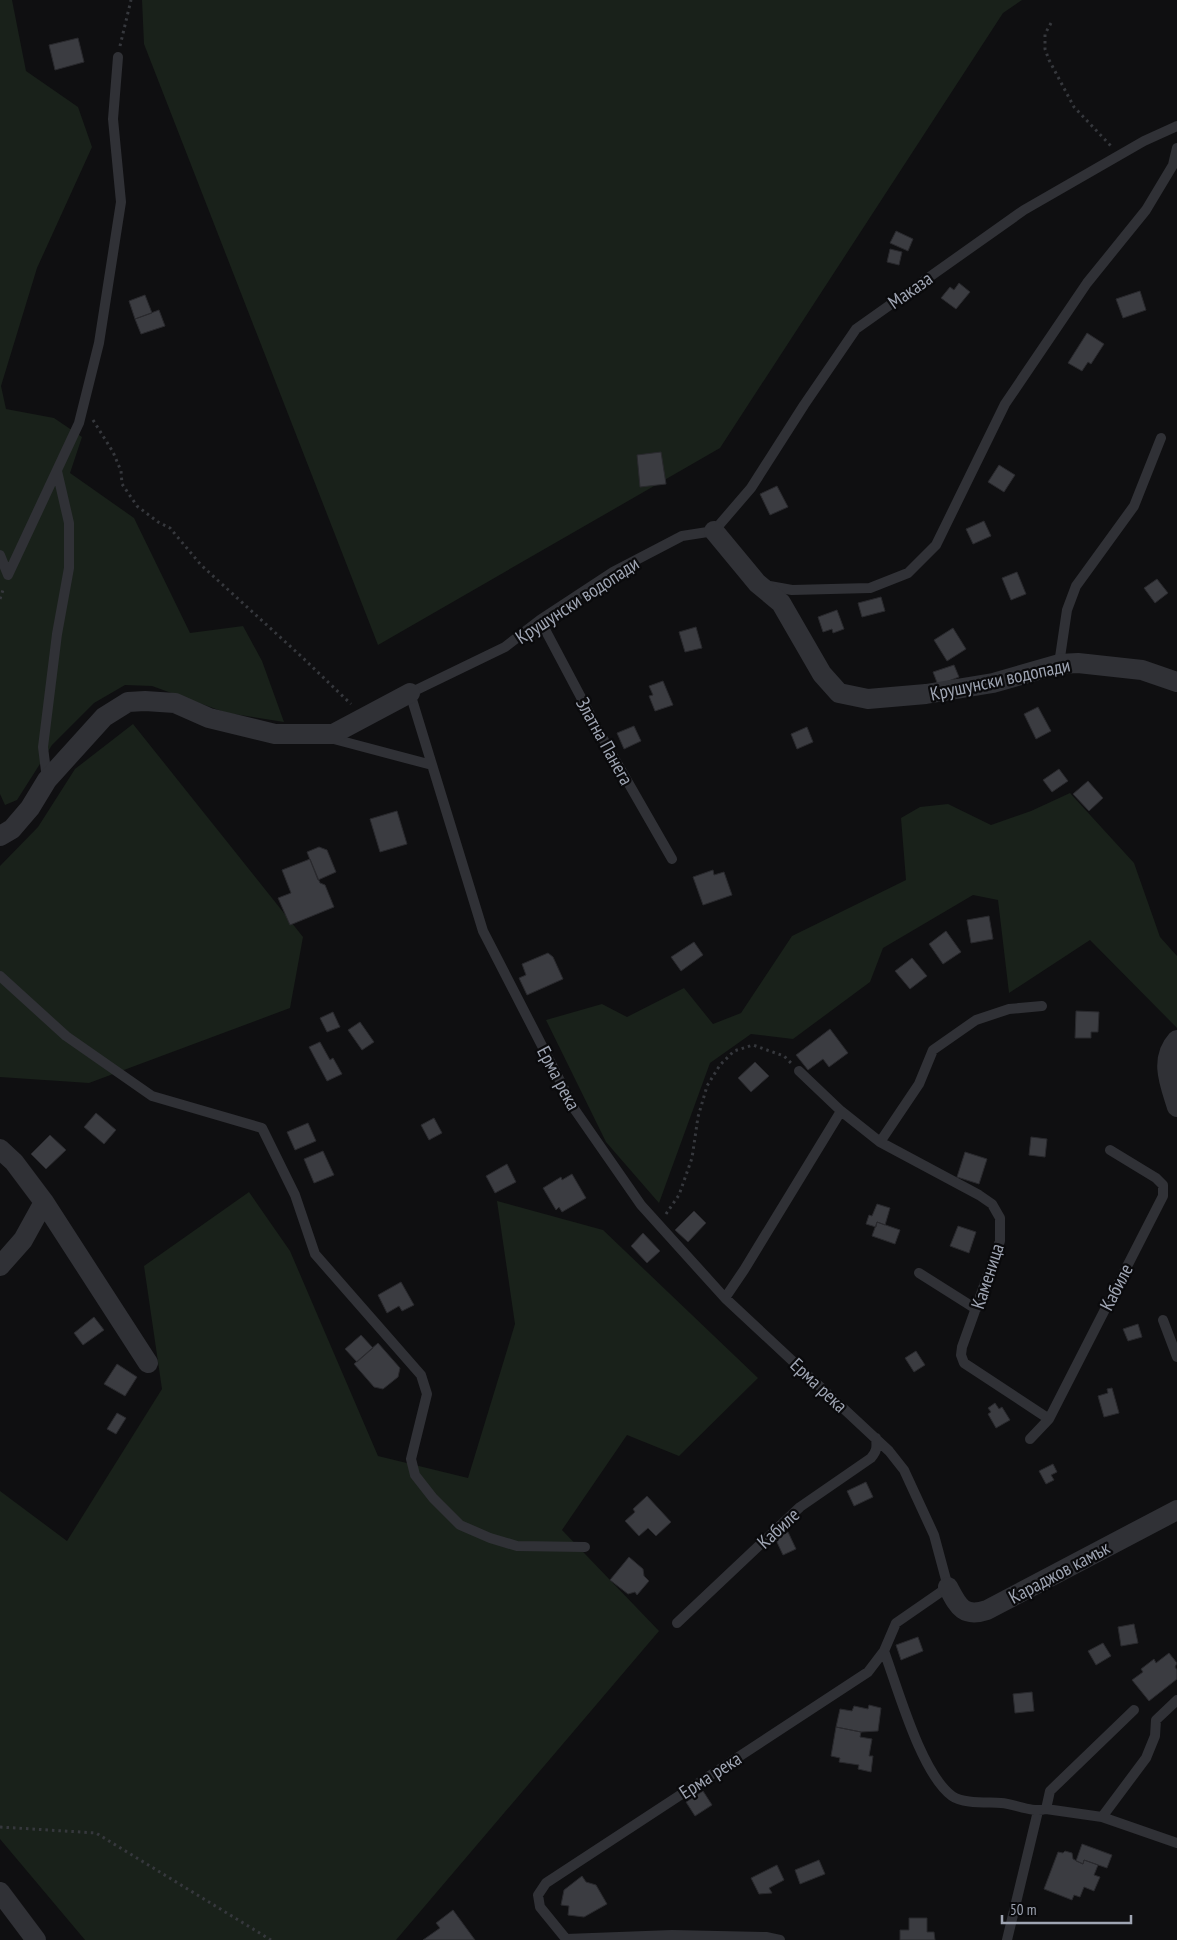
<svg xmlns="http://www.w3.org/2000/svg" width="1177" height="1940" font-family="'PT Sans Narrow',sans-serif">
<rect width="100%" height="100%" fill="#0f0f11"/>
<path fill="#19211a" d="M0 0H12L26 71 78 107 92 147 37 268 1 386 6 409 54 418 82 437 70 473 134 518 190 633 243 626 262 661 284 722 227 713 152 686 125 685 94 703 52 745 17 800 5 805 0 794Z
M142 0H1022L1003 13 720 448 378 645 144 44Z
M133 724 303 937 290 1008 89 1083 0 1077V866L38 827 75 769Z
M1070 793 1134 863 1160 937 1177 956V1028L1090 940 1009 993 998 900 973 895 883 948 870 982 793 1039 751 1034 710 1063 659 1203 606 1142 546 1020 602 1004 627 1017 684 988 713 1024 741 1013 792 936 906 880 901 818 920 807 948 804 991 825 1031 811Z
M249 1192 290 1251 378 1456 468 1478 515 1324 497 1201 603 1230 758 1378 679 1456 627 1435 562 1530 659 1631 396 1940H85L0 1839V1491L67 1541 162 1389 144 1266Z"/>
<path fill="#3b3c41" stroke="#29292d" d="M78 38 84 62 55 70 49 45Z
M896 231 913 239 908 251 890 243Z
M890 249 902 252 899 265 887 262Z
M959 283 970 292 956 309 941 298 950 287 954 290Z
M1140 291 1146 310 1123 318 1116 299Z
M145 295 152 313 135 319 129 301Z
M159 310 165 326 141 334 135 319Z
M1087 333 1104 344 1091 364 1088 362 1082 371 1068 363Z
M661 452 666 484 640 487 637 455Z
M999 465 1015 475 1004 492 988 482Z
M777 486 788 507 770 515 760 494Z
M984 521 991 536 973 544 966 529Z
M1017 572 1026 594 1011 600 1002 578Z
M1157 579 1168 593 1155 603 1144 588Z
M881 597 885 611 862 617 858 603Z
M837 610 844 629 833 633 832 629 823 632 818 617Z
M696 627 702 648 685 652 679 632Z
M953 628 966 649 947 661 934 640Z
M954 665 959 677 938 685 933 672Z
M663 681 673 705 655 711 649 696 653 695 649 686Z
M1038 707 1051 731 1036 739 1024 714Z
M634 726 641 741 624 749 617 733Z
M807 727 813 742 797 749 791 734Z
M1059 769 1068 781 1052 792 1043 780Z
M1088 781 1103 798 1089 811 1073 794Z
M397 811 407 844 380 852 370 819Z
M319 847 327 850 336 872 318 880 307 852Z
M310 859 320 883 325 885 334 907 290 925 278 898 291 893 282 870Z
M713 870 714 875 724 872 732 895 703 905 693 877Z
M989 916 993 939 971 943 967 920Z
M946 931 961 952 943 964 929 944Z
M694 942 703 955 681 971 671 957Z
M548 953 553 957 563 979 527 995 519 978 526 975 522 964Z
M912 958 927 976 910 989 895 971Z
M1076 1011 1099 1012 1098 1032H1091V1038H1075Z
M333 1012 340 1027 327 1032 320 1018Z
M360 1022 374 1042 362 1050 348 1030Z
M830 1029 848 1053 829 1067 823 1059 808 1070 796 1055Z
M320 1042 330 1060 333 1058 342 1074 327 1081 309 1047Z
M755 1062 769 1076 751 1092 738 1078Z
M96 1113 116 1130 104 1144 84 1127Z
M434 1118 442 1133 429 1140 421 1125Z
M308 1123 316 1141 295 1150 287 1132Z
M50 1135 66 1150 46 1169 31 1154Z
M1031 1137 1047 1139 1045 1157 1029 1155Z
M323 1151 334 1175 314 1183 304 1159Z
M965 1152 987 1159 979 1184 957 1177Z
M507 1164 516 1182 495 1193 486 1176Z
M572 1174 586 1198 562 1212 559 1207 556 1210 543 1188 561 1177 562 1180Z
M877 1204 890 1208 885 1225 877 1222 876 1227 866 1224 869 1215 872 1216Z
M694 1211 706 1223 688 1242 675 1230Z
M877 1222 900 1230 895 1244 872 1236Z
M958 1226 976 1232 969 1253 950 1246Z
M643 1233 660 1251 647 1263 631 1246Z
M401 1282 414 1305 402 1311 399 1306 387 1313 378 1295Z
M94 1317 104 1330 83 1345 74 1333Z
M1138 1324 1142 1337 1128 1341 1123 1329Z
M361 1335 373 1348 357 1362 345 1349Z
M378 1343 400 1368 398 1377 383 1389 374 1387 354 1364Z
M916 1351 925 1365 914 1372 905 1358Z
M117 1364 137 1377 125 1396 104 1384Z
M1112 1388 1119 1413 1104 1417 1098 1396 1108 1393 1107 1389Z
M995 1403 999 1409 1002 1407 1010 1420 996 1428 988 1414 991 1412 988 1408Z
M117 1413 126 1418 116 1434 107 1429Z
M1053 1464 1057 1472 1051 1475 1054 1480 1046 1484 1039 1471Z
M866 1482 873 1497 854 1506 847 1491Z
M647 1496 671 1522 656 1536 648 1528 639 1536 625 1521 635 1512 633 1509Z
M788 1532 796 1549 783 1555 775 1538Z
M629 1557 643 1569 644 1576 649 1581 637 1595 635 1592 628 1594 610 1580Z
M1134 1624 1138 1643 1121 1646 1118 1627Z
M918 1637 923 1651 901 1660 896 1645Z
M1103 1643 1111 1656 1096 1665 1088 1651Z
M1169 1653 1177 1663 1175 1667 1177 1670V1679L1149 1701 1132 1680 1143 1672 1141 1669 1154 1659 1156 1663Z
M1032 1692 1034 1711 1015 1713 1013 1694Z
M869 1705 881 1708 878 1731 861 1732 836 1727 840 1709 852 1711 854 1706 868 1709Z
M836 1727 861 1732 860 1737 872 1739 869 1756H873L871 1772 858 1769 859 1765 839 1762 840 1758 831 1756Z
M703 1791 712 1805 695 1816 686 1802Z
M1082 1844 1112 1855 1107 1868 1084 1860 1083 1864 1076 1861Z
M1065 1851 1072 1853 1073 1859 1083 1864 1084 1860 1098 1865 1094 1875 1100 1877 1094 1891 1084 1887 1080 1897 1074 1895 1072 1900 1044 1889 1058 1852 1063 1853Z
M819 1860 825 1874 800 1884 795 1870Z
M777 1865 784 1880 769 1888 772 1893 759 1894 751 1878Z
M582 1876 586 1882 596 1885 607 1904 584 1917 568 1915 569 1906 561 1905 564 1890Z
M453 1910 475 1940H423L440 1928 436 1923Z
M909 1918H927V1932H934L935 1940H900V1930H909Z"/>
<g fill="none" stroke-linecap="round" stroke-linejoin="round">
<path stroke="#36383d" stroke-width="3" stroke-dasharray="2.5 4" stroke-linecap="butt" d="M1051 23 1045 34V49L1049 60 1074 107 1111 146
M120 46 131 0
M93 420 113 452 121 471 122 484 137 506 158 522 170 528 201 565 303 658 351 704
M0 599 4 587
M666 1214 679 1195 692 1158 698 1117 707 1086 720 1065 734 1051 753 1045 784 1056 791 1063
M0 1827 96 1833 271 1940"/>
<path stroke="#303136" stroke-width="10" d="M0 555 8 575
M8 575 79 423 99 343 121 202 113 119 118 57
M764 585 792 590 870 588 908 573 936 545 1005 404 1087 283 1146 210 1173 165 1177 148
M540 620 602 737 672 859
M1059 664 1067 610 1076 586 1134 506 1161 438
M330 738 432 765
M47 779 43 747 57 634 69 568V523L57 471
M0 976 66 1036 152 1096 262 1128 295 1195 315 1254 421 1375 427 1394 411 1459 415 1475 433 1498 460 1525 490 1538 517 1546 585 1547
M841 1111 880 1142 979 1195 992 1204 1000 1218V1241L962 1347 961 1355 964 1363 1049 1419
M880 1142 919 1084 933 1050 976 1020 1009 1009 1042 1006
M919 1273 976 1309
M725 1298 744 1270 841 1111 799 1071
M1163 1320 1177 1357
M1030 1439 1049 1419 1163 1196V1185L1156 1178 1110 1150
M677 1623 800 1507 871 1458C877 1451 877 1447 876 1438
M884 1651C898 1689 921 1773 952 1796 963 1804 988 1802 1001 1803 1016 1804 1031 1813 1046 1809L1102 1817 1177 1843
M1046 1809 1050 1791 1134 1710
M1102 1817 1146 1758 1155 1736 1156 1720 1177 1700
M780 1940 766 1937 672 1935 566 1939 540 1907 538 1895 546 1883 868 1672 884 1651 896 1623 948 1587 934 1535 904 1470 889 1451 725 1298 641 1205 575 1110 483 931 410 693 505 647 540 620 613 572 682 536 714 531 751 488 804 405 856 329 1024 210 1144 141 1177 126
M1007 1940 1038 1811"/>
<path stroke="#303136" stroke-width="20" d="M714 531 757 583 781 603 822 674 839 693 868 699 926 694 993 683 1059 664 1078 663 1142 670 1177 682
M0 836 12 829 30 808 47 780 104 717 128 702 145 701 175 703 209 718 275 734H333L410 693
M1177 1040C1159 1060 1170 1084 1177 1107
M0 1149 14 1162 44 1202 148 1363
M0 1266 23 1240 44 1202
M948 1587C958 1606 963 1618 987 1610L1177 1510
M0 1892 36 1940"/>
</g>
<g text-anchor="middle" dominant-baseline="central" stroke-width="4.5" stroke-linejoin="round" paint-order="stroke">
<g font-size="19" fill="#9fa5b3" stroke="#0a0a0c">
<text transform="translate(910 290) rotate(-35)">Маказа</text>
<text transform="translate(577 600) rotate(-33)">Крушунски водопади</text>
<text transform="translate(1000 679) rotate(-12)">Крушунски водопади</text>
<text transform="translate(605 741) rotate(61)">Златна Панега</text>
<text transform="translate(559 1078) rotate(62)">Ерма река</text>
<text transform="translate(987 1276) rotate(-72)">Каменица</text>
<text transform="translate(1116 1287) rotate(-63)">Кабиле</text>
<text transform="translate(819 1385) rotate(43)">Ерма река</text>
<text transform="translate(778 1528) rotate(-43)">Кабиле</text>
<text transform="translate(1059 1572) rotate(-28)">Караджов камък</text>
<text transform="translate(710 1775) rotate(-33)">Ерма река</text>
</g>
</g>
<path d="M1002 1915v8h129v-8" fill="none" stroke="#9fa5b3" stroke-width="2.5"/>
<text x="1010" y="1915" font-size="15" fill="#9fa5b3" stroke="#0a0a0c" stroke-width="4" paint-order="stroke">50 m</text>
</svg>
